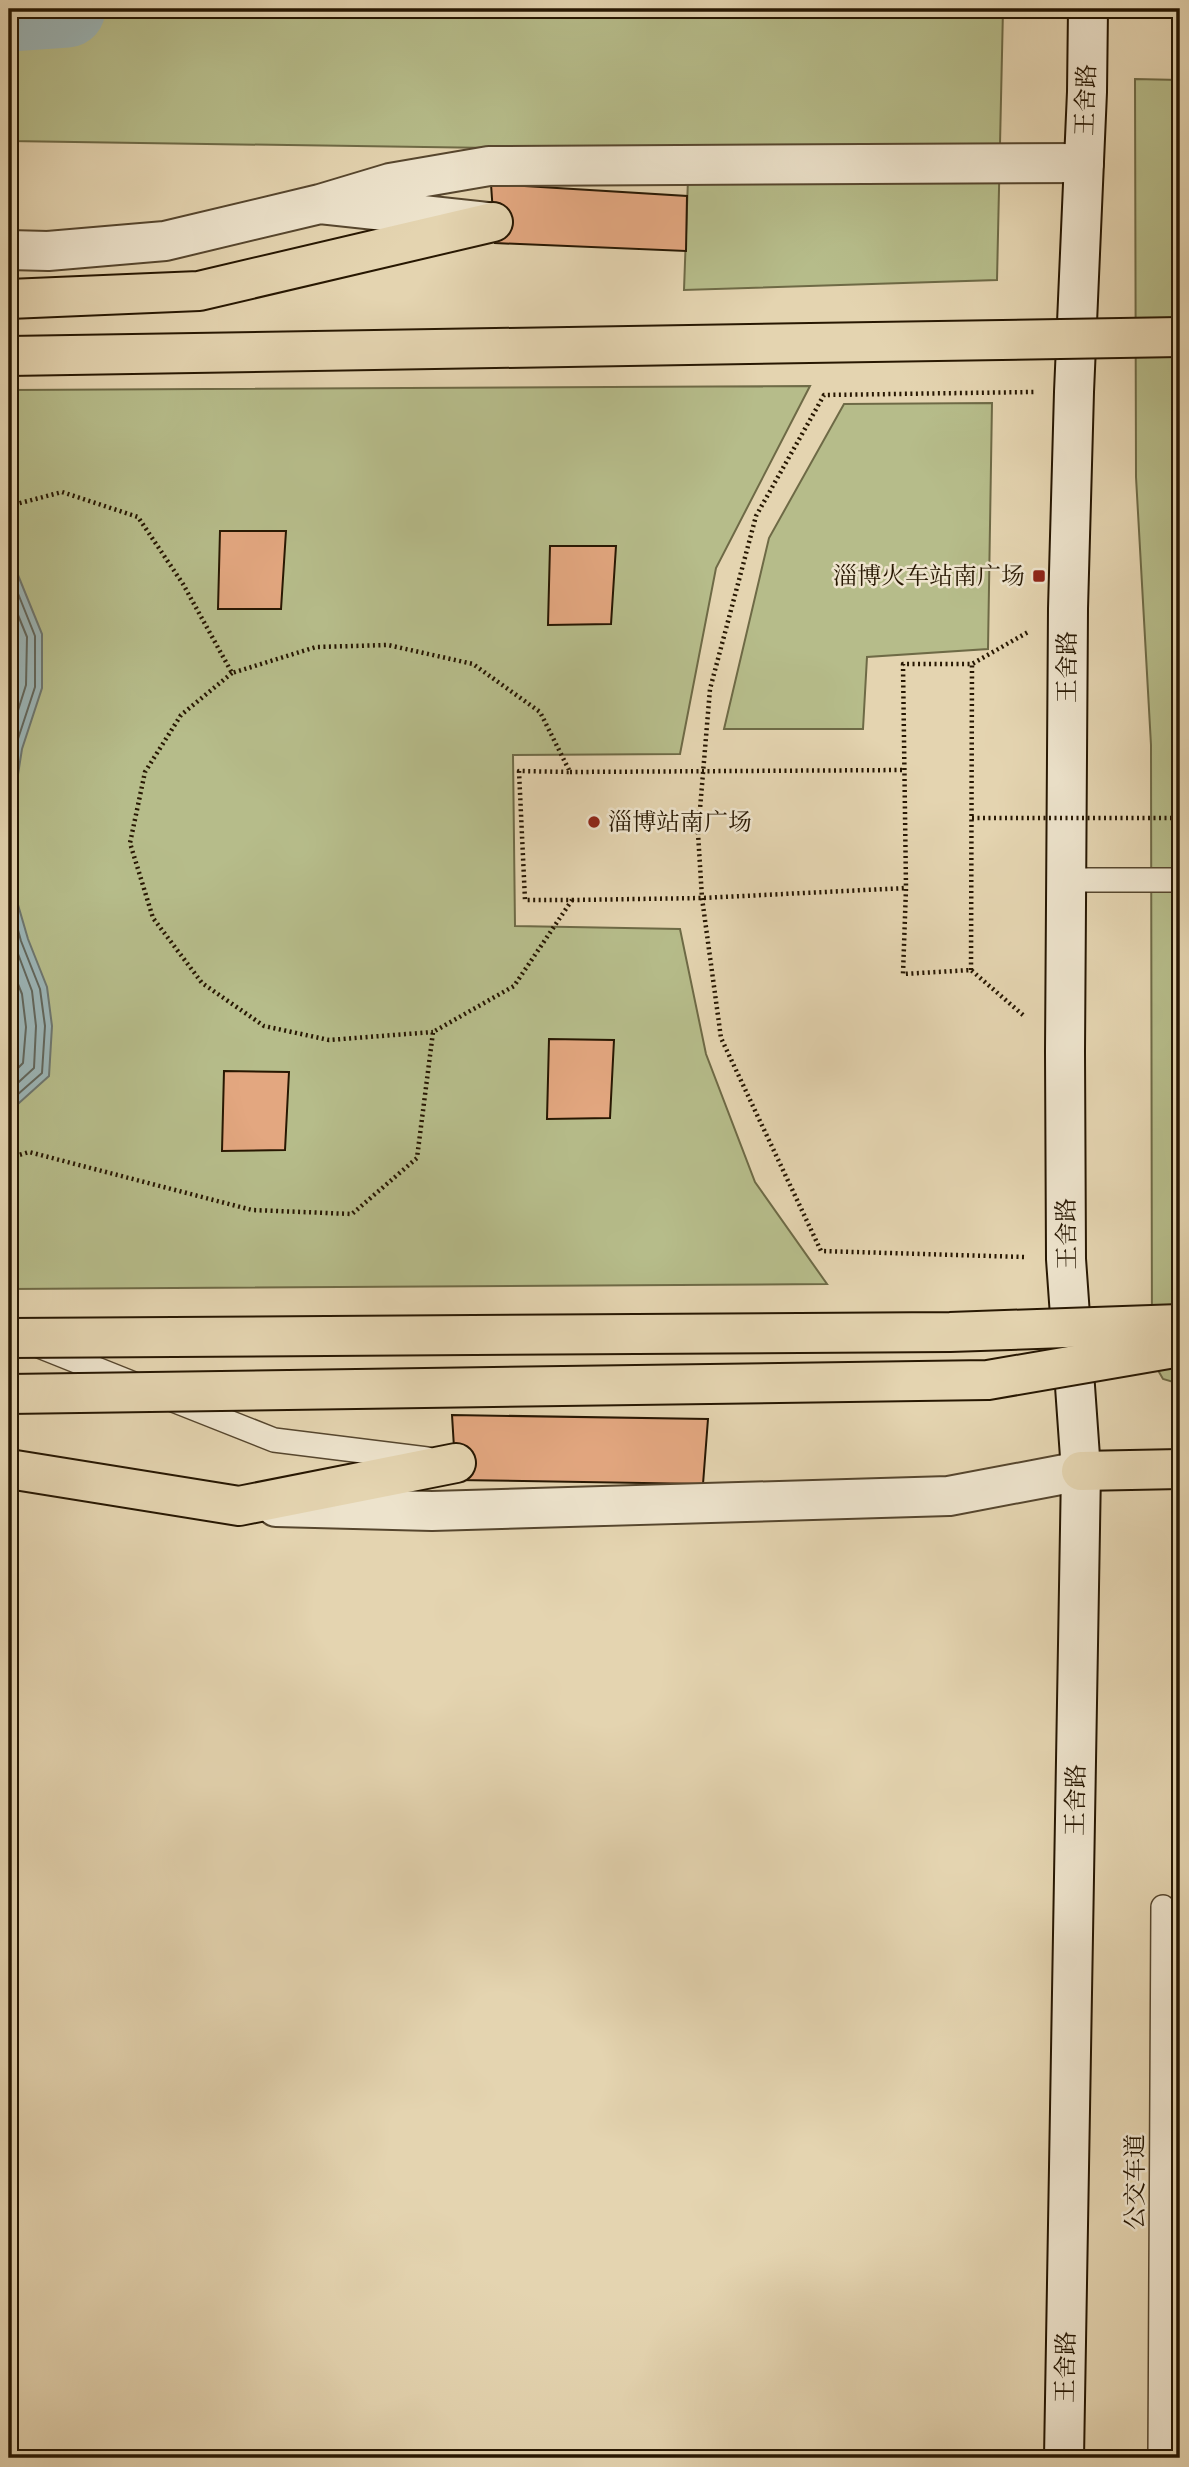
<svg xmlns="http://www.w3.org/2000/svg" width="1189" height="2467" font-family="Cardo,'Noto Serif SC',serif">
<rect width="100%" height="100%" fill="#e4d4b0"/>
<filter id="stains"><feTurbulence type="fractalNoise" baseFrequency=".00286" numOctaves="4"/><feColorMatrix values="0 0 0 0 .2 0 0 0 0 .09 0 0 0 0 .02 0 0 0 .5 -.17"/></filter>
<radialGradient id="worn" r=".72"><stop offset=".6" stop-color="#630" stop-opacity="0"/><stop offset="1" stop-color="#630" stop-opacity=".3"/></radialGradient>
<path fill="#b6bc8a" stroke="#6e6a46" stroke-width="2" d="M9 9H1003L997 280 684 290 689 151 9 141Z
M1135 79 1180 80V1384L1163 1379 1152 1360 1151 745 1136 477Z
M810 386 716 568 680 754 513 755 515 926 680 929 706 1054 755 1182 827 1284 9 1289V390Z
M992 403 988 649 867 657 863 729H724L769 538 844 404Z"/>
<path fill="#9bb5b7" stroke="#6d766f" stroke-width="2" d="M9 553 42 634V688L22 749 10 825 14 891 28 939 47 987 52 1026 49 1076 9 1112Z"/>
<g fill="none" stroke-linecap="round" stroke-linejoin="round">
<path stroke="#61665c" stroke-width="2" d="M9 571 35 636V687L15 748 9 790
M9 593 27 637 26 685 9 739
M9 621C20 648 18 677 9 705
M9 897 21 941 40 989 45 1026 42 1073 9 1102
M9 930 32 991 36 1026 34 1068 9 1091
M9 962 22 994 26 1027 23 1063 9 1077"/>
<path stroke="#9bb5b7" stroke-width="77" d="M9 13 67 9"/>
</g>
<path fill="#e3a780" stroke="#271702" stroke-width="2" d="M491 184 687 196 686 251 495 243Z
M220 531H286L281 609H218Z
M550 546H616L611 624 548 625Z
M549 1039 614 1040 610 1118 547 1119Z
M224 1071 289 1072 285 1150 222 1151Z
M452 1415 708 1419 703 1484 456 1480Z"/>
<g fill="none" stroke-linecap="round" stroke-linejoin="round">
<defs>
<path id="lane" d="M1066 880H1180
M39 1346 134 1384
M173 1400 274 1440 427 1459
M1160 2458 1163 1907"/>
<path id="street" d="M320 204 390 183 489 166 1084 163
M9 250 48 251 165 241 320 204 487 222
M276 1507 432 1511 949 1496 1081 1471"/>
<path id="secondary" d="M1064 2458 1081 1471 1066 1259 1065 1052 1068 609 1074 392 1087 92 1088 9"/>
<path id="primary" d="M1081 1471 1180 1469"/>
<path id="highway" d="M9 299 199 291 493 222
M9 1469 239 1506 456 1463"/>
</defs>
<use href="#lane" stroke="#56462e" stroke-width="26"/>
<use href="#street" stroke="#56462e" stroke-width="42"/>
<use href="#secondary" stroke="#271702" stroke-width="42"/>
<use href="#primary" stroke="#271702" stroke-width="42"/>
<use href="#highway" stroke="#271702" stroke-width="42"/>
<path stroke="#271702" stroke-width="4.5" stroke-dasharray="2 3.5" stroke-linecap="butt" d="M9 506 62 492 138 517 183 584 232 673 316 647 388 645 473 664 540 712 570 772 519 771 525 900H572L514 986 433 1032 417 1158 352 1214 252 1210 29 1152 9 1158
M232 673 181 715 145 772 130 843 153 918 202 983 264 1026 329 1040 433 1032
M570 772 905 770
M572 900 702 898 906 888
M971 970 972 664
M1023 1015 971 970 903 974 906 888 903 664H972L1028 632
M1024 1257 821 1251 721 1038 702 898 698 833 710 689 756 516 824 395 1034 392"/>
<use href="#lane" stroke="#ede3cc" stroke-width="23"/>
<use href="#street" stroke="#ede3cc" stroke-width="38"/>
<use href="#secondary" stroke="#ede3cc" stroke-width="38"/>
<use href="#primary" stroke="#e4d4b0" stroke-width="38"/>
<use href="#highway" stroke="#e4d4b0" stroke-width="38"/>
<defs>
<path id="primary-bridge" d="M9 1338 950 1332 1180 1324"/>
<path id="highway-bridge" d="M9 356 1180 337
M9 1394 988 1380 1180 1347"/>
</defs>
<use href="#primary-bridge" stroke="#271702" stroke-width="42" stroke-linecap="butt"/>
<use href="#highway-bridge" stroke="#271702" stroke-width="42" stroke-linecap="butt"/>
<path stroke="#271702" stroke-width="4.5" stroke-dasharray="2 3.5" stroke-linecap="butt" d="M972 818H1180"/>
<use href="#primary-bridge" stroke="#e4d4b0" stroke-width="38"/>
<use href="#highway-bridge" stroke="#e4d4b0" stroke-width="38"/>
</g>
<g fill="#8f2418" stroke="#ede3cc" stroke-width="2.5">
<rect x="1032" y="569" width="14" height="14" rx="3.5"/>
<circle cx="594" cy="822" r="7"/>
</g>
<g text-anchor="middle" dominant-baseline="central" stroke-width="5" stroke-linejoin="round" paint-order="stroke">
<g font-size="24" fill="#271702" stroke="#ede3cc">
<text transform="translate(1086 100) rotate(-88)">王舍路</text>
<text transform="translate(1067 667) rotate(-90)">王舍路</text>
<text transform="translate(1067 1234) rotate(-91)">王舍路</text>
<text transform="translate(1076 1800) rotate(-89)">王舍路</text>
<text transform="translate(1135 2182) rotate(-90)">公交车道</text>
<text transform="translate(1066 2367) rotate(-89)">王舍路</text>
</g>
<g font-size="24" fill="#271702" stroke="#ede3cc" text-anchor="end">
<text x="1025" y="576">淄博火车站南广场</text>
<text x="608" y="822" text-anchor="start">淄博站南广场</text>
</g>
</g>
<rect width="1189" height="2467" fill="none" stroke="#e4d4b0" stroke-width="35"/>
<rect x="10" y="10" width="1168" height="2446" fill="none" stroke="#271702" stroke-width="3.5"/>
<rect x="18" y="18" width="1154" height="2432" fill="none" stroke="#271702" stroke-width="2"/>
<rect width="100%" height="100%" filter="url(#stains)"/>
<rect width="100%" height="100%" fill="url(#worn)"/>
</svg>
